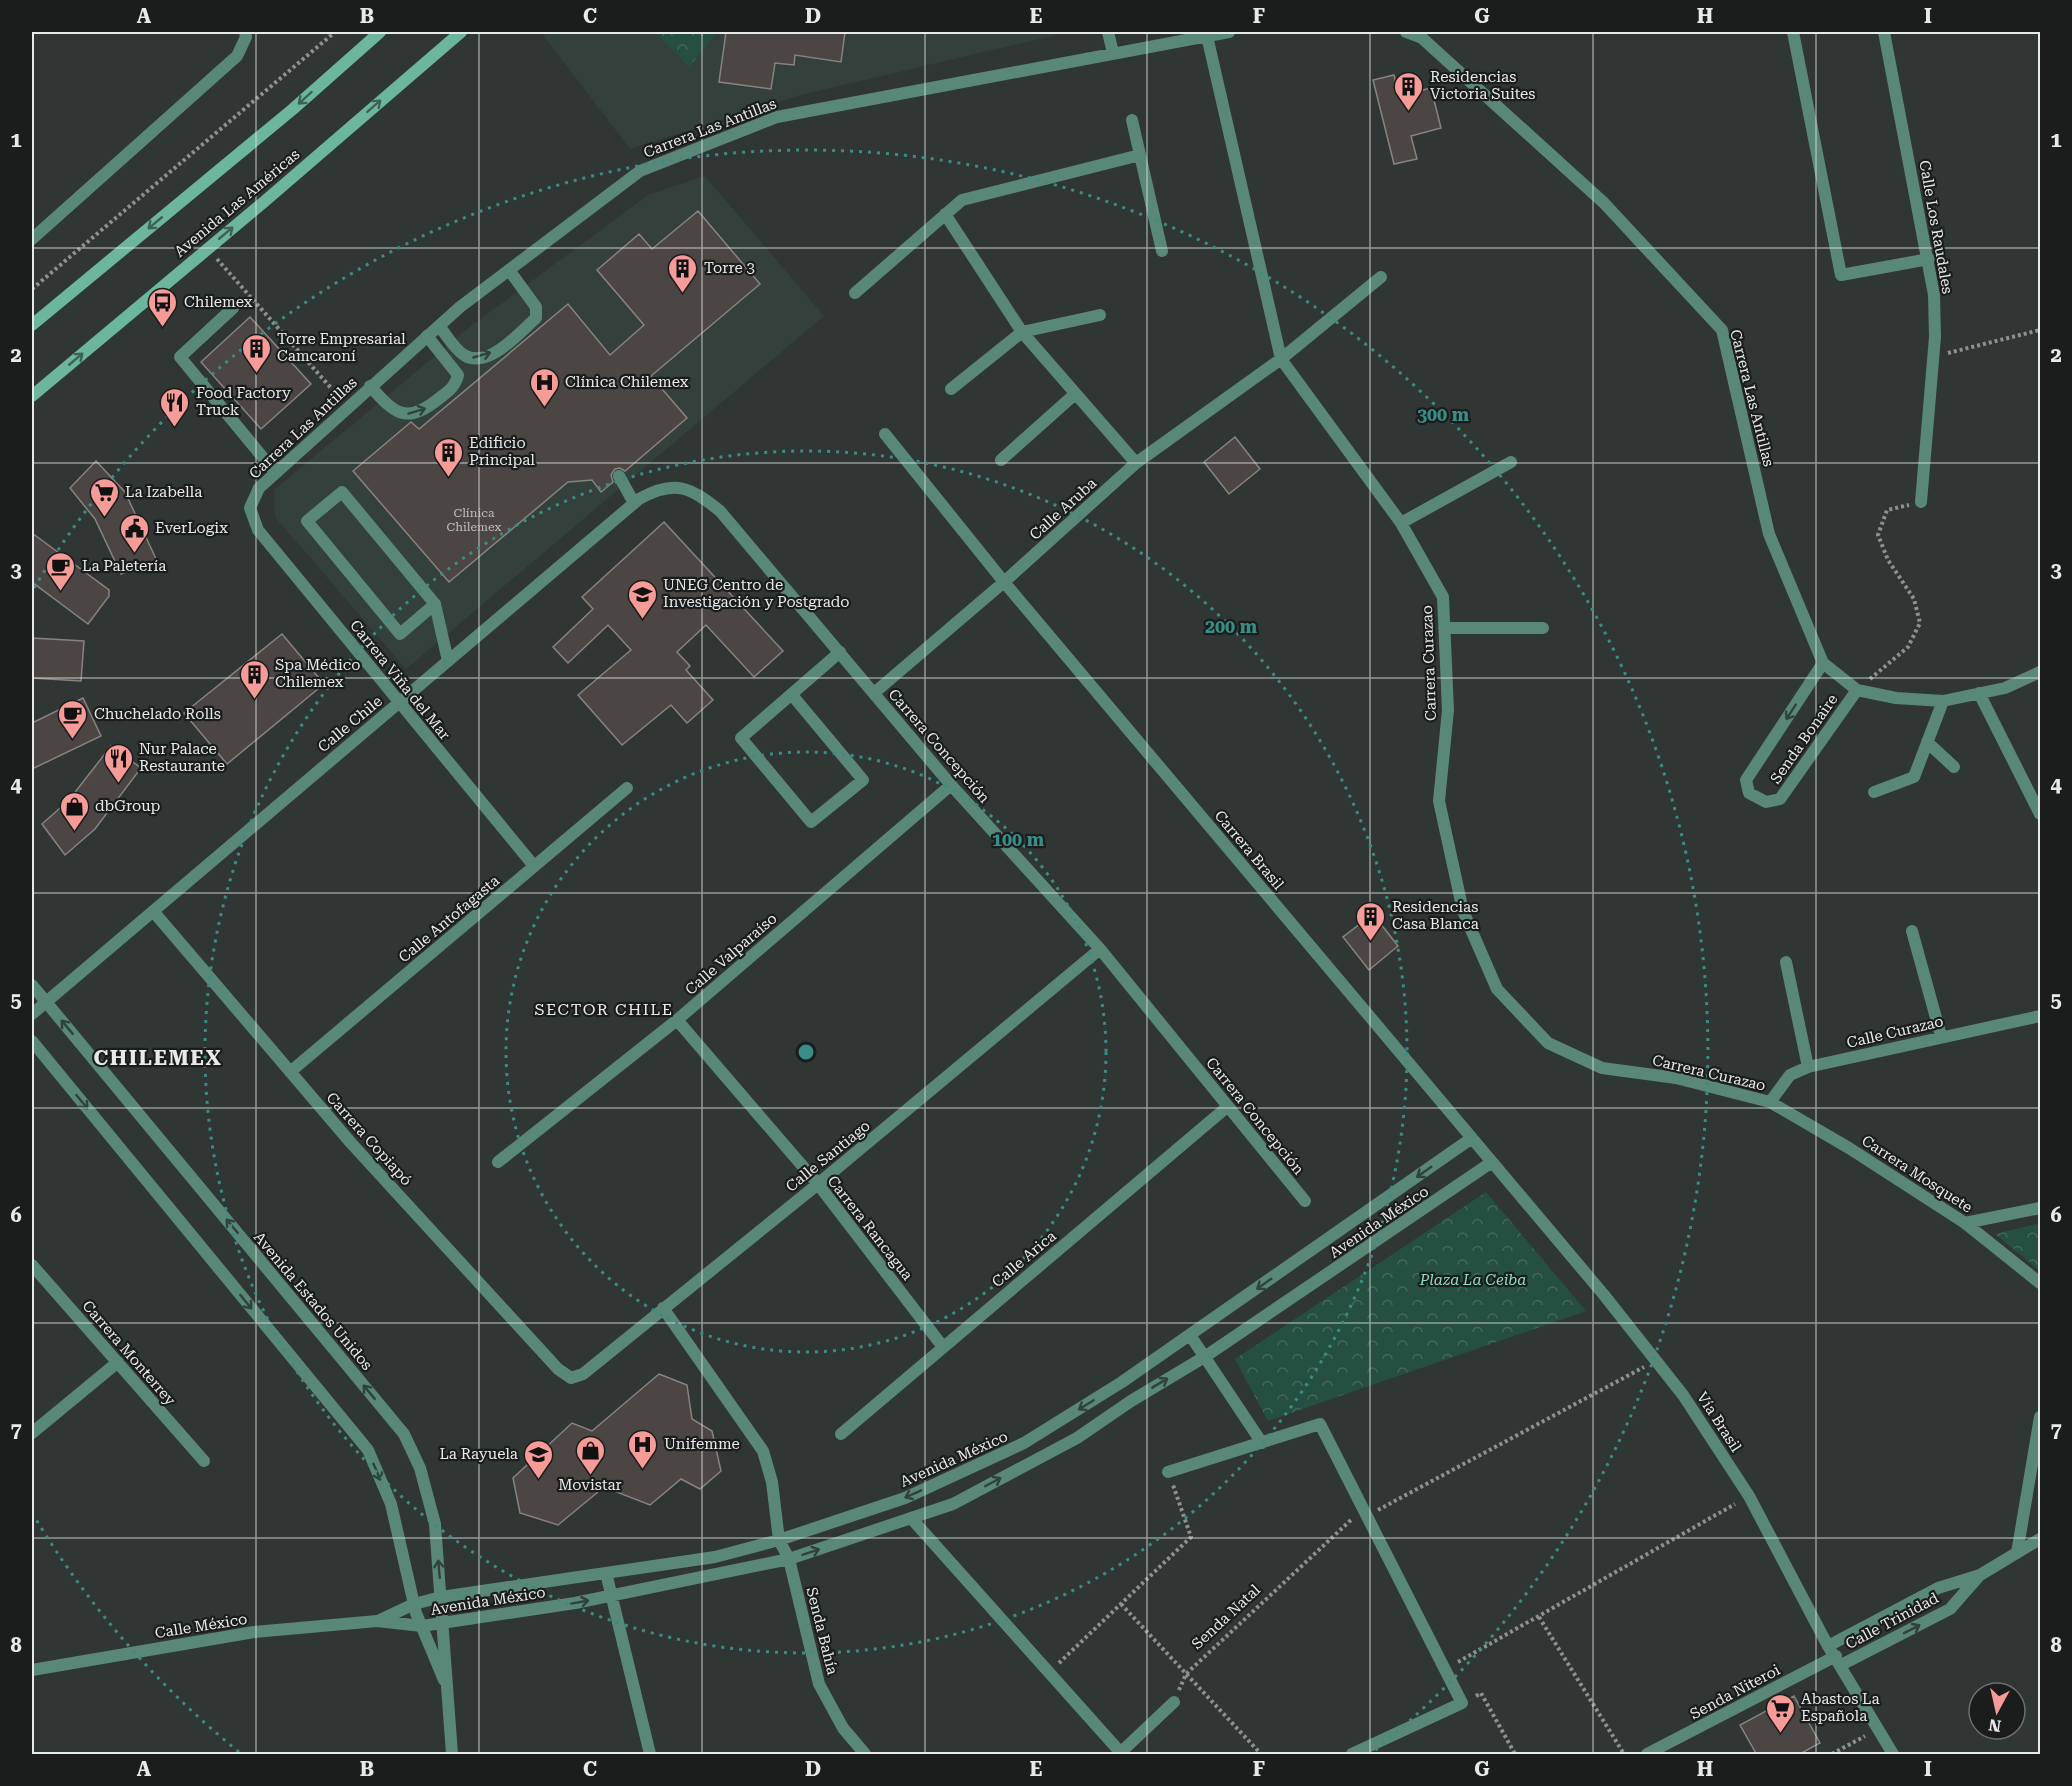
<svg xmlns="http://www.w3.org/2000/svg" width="2072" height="1786" font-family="'Roboto Serif',serif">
<defs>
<pattern id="park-crowns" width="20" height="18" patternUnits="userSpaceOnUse" patternTransform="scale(1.5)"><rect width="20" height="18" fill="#254f41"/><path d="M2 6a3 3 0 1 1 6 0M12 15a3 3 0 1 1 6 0" fill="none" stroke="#45685c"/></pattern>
</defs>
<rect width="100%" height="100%" fill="#303634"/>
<path fill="#33403c" d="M541 32H1069L801 95 630 149Z
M705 176 824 316 406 669 275 517 274 490 471 326 648 195Z"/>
<path fill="url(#park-crowns)" d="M655 32H717L689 67Z
M1486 1192 1586 1311 1268 1421 1235 1359Z
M2040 1223V1271L1995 1234Z"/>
<path fill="#4b4544" stroke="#898282" stroke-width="1.5" d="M726 32H845L841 62 795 55 794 65 775 63 771 89 719 82Z
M1394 75 1399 96 1431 88 1441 128 1411 136 1417 159 1394 164 1373 80Z
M698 211 760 284 651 376 687 418 625 471 620 468 615 469 611 475 613 482 601 492 592 480 568 482 449 582 353 471 411 422 419 429 568 304 610 355 644 325 597 270 639 234 652 249Z
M250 317 311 384 261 429 201 362Z
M1235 437 1260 469 1229 494 1204 462Z
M96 461 125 492 157 561 121 574 95 519 70 488Z
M664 522 783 651 754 677 706 625 677 652 690 666 686 670 713 700 687 723 671 705 622 745 578 695 631 650 608 625 568 663 553 647 593 609 582 597Z
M32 533 109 590V596L88 624 32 582Z
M282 634 324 684 227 764 184 713Z
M32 638 84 641 81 681 32 678Z
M83 698 101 736 32 769V723Z
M111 746 141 768 95 829 65 855 42 824 69 800Z
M1373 914 1398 946 1369 970 1343 937Z
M659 1374 687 1385 692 1419 712 1431 721 1471 700 1489 681 1479 650 1505 604 1487 558 1525 520 1513 513 1478 572 1423 592 1431Z
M1794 1696 1820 1743 1798 1755H1757L1740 1725Z"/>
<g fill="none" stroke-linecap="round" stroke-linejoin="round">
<path stroke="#8d9190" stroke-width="4" stroke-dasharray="3 3" stroke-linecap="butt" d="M217 259 339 397
M32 289 335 32
M1948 353 2040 330
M1870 679 1908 647 1920 623 1914 599 1888 560 1878 535 1887 510 1909 505
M1378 1510 1644 1367
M1121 1604 1261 1754
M1539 1617 1624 1754
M1458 1662 1735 1504
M1059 1663 1191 1537 1173 1485
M1179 1690 1186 1674 1352 1519
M1476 1696 1481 1693 1515 1754
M1832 1754 1865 1736"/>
<path stroke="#5a8878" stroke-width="12" d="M1793 32 1841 275 1929 259
M233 308 180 357 275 472
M439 326C446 334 454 349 464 355 488 370 520 332 536 318V307L509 270
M370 386C394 413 406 425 437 400 447 392 455 388 458 375L427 336
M619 476 634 503
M435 604 400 634 307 521 342 492 435 604 448 661
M792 695 863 780 811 822 741 738 840 652"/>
<path stroke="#5a8878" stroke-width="12" d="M911 1518 1121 1753"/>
<path stroke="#5a8878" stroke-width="12" d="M1108 32 1113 53
M1406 32 1422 38 1604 203 1722 330 1769 534 1823 663 1857 690 1896 698 1943 701 2005 688 2040 672
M1884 32 1934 295 1935 337 1921 502
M1207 36 1281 359 1401 523 1443 597 1448 710 1439 801 1463 911 1497 989 1548 1043 1602 1068 1676 1078 1770 1102 1849 1148 1965 1223 2040 1283
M1132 120 1162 251
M945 214 1022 332 1136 463
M32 239 237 56 246 37 245 32
M855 293 962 200 1140 155
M951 389 1022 332 1100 315
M885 434 1004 582 1604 1295 1683 1395 1749 1496 1828 1646 1893 1754
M1001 460 1075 394
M1401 523 1511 462
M1444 628H1543
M1823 663 1746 780 1749 793 1766 802 1780 799 1857 690
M874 693 1004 582 1136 463 1281 359 1381 277
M1979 693 2040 814
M1927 742 1954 767
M1874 792 1914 777 1943 701
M534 866 258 530 250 508 259 488 460 307 640 171 777 117 1229 32
M153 911 351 1143 558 1369 571 1378 583 1374 818 1184 1100 949
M1912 931 1941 1036
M1786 962 1808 1067
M32 1014 639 499C675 479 690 487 720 511L951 785 1100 949 1305 1201
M677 1020 818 1184 943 1347
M290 1072 627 788
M1770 1102 1790 1075 1808 1067 2040 1016
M498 1162 677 1020 951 785
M1965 1223 2040 1208
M32 1265 204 1461
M663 1308 763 1451 772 1482 779 1540 789 1559 819 1684 843 1728 865 1754
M1190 1335 1262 1443
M32 1433 118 1362
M841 1434 1227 1107
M1168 1472 1320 1424 1462 1703 1352 1754
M2017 1553 2040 1417
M606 1573 650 1754
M378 1621 414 1604 441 1597 715 1557 779 1540 905 1498 1024 1443 1122 1382 1472 1138
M1828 1646 1938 1588 1980 1575 2040 1539
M1841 1665 1950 1609 1979 1576
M32 1670 254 1632 377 1621 422 1626 575 1603 789 1559 953 1504 1077 1438 1131 1401 1206 1356 1492 1162
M1119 1754 1174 1702
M1647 1754 1836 1656"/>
<path stroke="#5a8878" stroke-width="12" d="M32 985 404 1434 420 1468 435 1524 452 1754
M32 1041 368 1450 391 1504 416 1613 444 1680"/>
<path stroke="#6cb69e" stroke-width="12" d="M32 325 293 109 380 32
M32 396 265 201 461 32"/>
</g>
<defs><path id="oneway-shaft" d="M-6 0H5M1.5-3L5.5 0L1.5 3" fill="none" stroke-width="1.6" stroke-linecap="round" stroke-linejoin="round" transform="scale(1.5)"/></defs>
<g stroke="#3f6256">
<use href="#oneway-shaft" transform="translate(305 98) rotate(138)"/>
<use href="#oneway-shaft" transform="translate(374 106) rotate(-41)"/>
<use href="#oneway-shaft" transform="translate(155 223) rotate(140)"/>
<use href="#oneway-shaft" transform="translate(226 233) rotate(-40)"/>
<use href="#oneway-shaft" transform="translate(76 359) rotate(-40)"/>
</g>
<g stroke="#30423c">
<use href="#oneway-shaft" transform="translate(482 355) rotate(-16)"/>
<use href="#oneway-shaft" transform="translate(417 411) rotate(-17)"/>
<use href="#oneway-shaft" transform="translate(1791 712) rotate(123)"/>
<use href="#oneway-shaft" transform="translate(67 1027) rotate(-130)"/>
<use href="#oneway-shaft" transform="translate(82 1102) rotate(51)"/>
<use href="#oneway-shaft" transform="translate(1424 1172) rotate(145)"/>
<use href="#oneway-shaft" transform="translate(232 1226) rotate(-130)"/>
<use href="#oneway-shaft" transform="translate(1264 1284) rotate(145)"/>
<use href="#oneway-shaft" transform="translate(246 1302) rotate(51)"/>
<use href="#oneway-shaft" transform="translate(1160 1383) rotate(-31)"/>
<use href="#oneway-shaft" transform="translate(369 1392) rotate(-130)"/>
<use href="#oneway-shaft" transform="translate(1086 1405) rotate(148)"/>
<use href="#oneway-shaft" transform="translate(377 1472) rotate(67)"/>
<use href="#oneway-shaft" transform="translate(993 1482) rotate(-28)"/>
<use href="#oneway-shaft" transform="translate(913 1494) rotate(156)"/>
<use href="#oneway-shaft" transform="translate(811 1552) rotate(-19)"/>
<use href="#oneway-shaft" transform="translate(439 1569) rotate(-95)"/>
<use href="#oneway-shaft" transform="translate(580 1602) rotate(-10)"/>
<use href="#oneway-shaft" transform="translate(1912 1629) rotate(-27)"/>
</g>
<path fill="none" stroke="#e7eae9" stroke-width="1.5" stroke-opacity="0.55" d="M256 32V1754M479 32V1754M702 32V1754M925 32V1754M1147 32V1754M1370 32V1754M1593 32V1754M1816 32V1754M32 248H2040M32 463H2040M32 678H2040M32 893H2040M32 1108H2040M32 1323H2040M32 1538H2040"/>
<g fill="none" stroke="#3a8d87" stroke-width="3" stroke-dasharray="3 6">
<circle cx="806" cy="1052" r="300"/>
<circle cx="806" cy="1052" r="601"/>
<path d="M239 1752A901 901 0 0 1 34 1516M34 588A901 901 0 1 1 1373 1752"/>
</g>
<defs>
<symbol id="building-pin" viewBox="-11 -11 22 30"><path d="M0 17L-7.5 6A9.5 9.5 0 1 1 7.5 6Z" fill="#f59b98" stroke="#1a1d1c"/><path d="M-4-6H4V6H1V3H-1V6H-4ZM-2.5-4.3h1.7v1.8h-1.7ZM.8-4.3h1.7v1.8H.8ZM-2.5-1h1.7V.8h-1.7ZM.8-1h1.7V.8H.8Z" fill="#111"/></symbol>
<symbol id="bus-pin" viewBox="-11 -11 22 30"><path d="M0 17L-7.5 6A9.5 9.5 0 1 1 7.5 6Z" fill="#f59b98" stroke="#1a1d1c"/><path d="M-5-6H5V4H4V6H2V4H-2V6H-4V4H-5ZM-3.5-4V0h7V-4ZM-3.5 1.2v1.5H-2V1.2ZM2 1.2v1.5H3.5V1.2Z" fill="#111"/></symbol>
<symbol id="hospital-pin" viewBox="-11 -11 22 30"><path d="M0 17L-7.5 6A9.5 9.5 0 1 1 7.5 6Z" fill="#f59b98" stroke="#1a1d1c"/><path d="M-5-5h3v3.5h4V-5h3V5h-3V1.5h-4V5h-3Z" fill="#111"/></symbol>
<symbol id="restaurant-pin" viewBox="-11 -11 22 30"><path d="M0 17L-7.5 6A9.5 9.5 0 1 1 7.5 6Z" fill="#f59b98" stroke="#1a1d1c"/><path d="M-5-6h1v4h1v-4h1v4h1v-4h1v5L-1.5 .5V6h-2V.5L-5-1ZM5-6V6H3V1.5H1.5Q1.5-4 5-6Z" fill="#111"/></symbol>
<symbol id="supermarket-pin" viewBox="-11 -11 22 30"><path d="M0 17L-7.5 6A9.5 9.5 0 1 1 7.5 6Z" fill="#f59b98" stroke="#1a1d1c"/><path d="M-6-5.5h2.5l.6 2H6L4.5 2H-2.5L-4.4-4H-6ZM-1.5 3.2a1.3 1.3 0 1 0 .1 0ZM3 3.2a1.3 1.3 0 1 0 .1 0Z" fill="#111"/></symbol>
<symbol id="civic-pin" viewBox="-11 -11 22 30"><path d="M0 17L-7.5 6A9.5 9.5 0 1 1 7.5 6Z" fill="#f59b98" stroke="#1a1d1c"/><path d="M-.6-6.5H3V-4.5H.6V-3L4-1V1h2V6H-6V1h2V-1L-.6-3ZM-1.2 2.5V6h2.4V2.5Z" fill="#111"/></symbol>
<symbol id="cafe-pin" viewBox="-11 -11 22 30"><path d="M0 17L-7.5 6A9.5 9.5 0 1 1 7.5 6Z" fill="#f59b98" stroke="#1a1d1c"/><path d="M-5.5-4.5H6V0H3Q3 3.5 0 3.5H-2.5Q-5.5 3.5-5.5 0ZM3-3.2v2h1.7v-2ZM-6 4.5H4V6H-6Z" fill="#111"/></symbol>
<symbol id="university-pin" viewBox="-11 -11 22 30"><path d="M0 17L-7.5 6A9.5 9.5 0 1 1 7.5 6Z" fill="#f59b98" stroke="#1a1d1c"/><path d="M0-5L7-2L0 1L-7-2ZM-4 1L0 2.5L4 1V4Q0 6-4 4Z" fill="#111"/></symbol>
<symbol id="shop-pin" viewBox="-11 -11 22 30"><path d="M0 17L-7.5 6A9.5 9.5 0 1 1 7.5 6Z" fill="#f59b98" stroke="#1a1d1c"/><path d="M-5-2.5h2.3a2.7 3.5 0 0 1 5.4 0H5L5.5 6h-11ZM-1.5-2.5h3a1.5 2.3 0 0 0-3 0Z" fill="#111"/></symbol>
<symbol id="school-pin" viewBox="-11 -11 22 30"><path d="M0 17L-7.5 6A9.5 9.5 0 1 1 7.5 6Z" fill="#f59b98" stroke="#1a1d1c"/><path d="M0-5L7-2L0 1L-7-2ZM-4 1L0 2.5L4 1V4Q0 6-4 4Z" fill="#111"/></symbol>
</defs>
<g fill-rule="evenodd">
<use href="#building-pin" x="1392" y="70" width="33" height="45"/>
<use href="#building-pin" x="666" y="252" width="33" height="45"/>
<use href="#bus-pin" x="146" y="286" width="33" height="45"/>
<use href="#building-pin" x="240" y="332" width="33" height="45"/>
<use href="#hospital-pin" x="528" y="366" width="33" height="45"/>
<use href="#restaurant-pin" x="158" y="386" width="33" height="45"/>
<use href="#building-pin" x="432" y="436" width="33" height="45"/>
<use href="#supermarket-pin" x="88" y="476" width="33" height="45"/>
<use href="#civic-pin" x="118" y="512" width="33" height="45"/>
<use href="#cafe-pin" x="44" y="550" width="33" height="45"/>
<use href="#university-pin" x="626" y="578" width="33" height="45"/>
<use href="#building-pin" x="238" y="658" width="33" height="45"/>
<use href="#cafe-pin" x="56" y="698" width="33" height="45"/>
<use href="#restaurant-pin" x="102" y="742" width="33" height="45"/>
<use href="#shop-pin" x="58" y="790" width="33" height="45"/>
<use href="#building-pin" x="1354" y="900" width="33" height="45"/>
<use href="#hospital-pin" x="626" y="1428" width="33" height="45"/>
<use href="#shop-pin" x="574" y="1434" width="33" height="45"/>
<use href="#school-pin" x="522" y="1438" width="33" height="45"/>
<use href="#supermarket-pin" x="1764" y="1692" width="33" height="45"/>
</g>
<g text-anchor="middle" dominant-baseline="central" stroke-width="4.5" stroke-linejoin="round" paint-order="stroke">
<g font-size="12" fill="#c0c1c0">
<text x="474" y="513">Clínica<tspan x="474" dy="14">Chilemex</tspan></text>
</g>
<g font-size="15" fill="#e7eae9" stroke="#1a1d1c" text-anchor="start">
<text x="1430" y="77">Residencias<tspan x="1430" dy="17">Victoria Suites</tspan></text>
<text x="704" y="268">Torre 3</text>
<text x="184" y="302">Chilemex</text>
<text x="277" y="339">Torre Empresarial<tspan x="277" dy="17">Camcaroní</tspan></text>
<text x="565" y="382">Clínica Chilemex</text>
<text x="196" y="393">Food Factory<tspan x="196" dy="17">Truck</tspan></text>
<text x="469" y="443">Edificio<tspan x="469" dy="17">Principal</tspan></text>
<text x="125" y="492">La Izabella</text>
<text x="155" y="528">EverLogix</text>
<text x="82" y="566">La Paletería</text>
<text x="663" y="585">UNEG Centro de<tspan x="663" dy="17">Investigación y Postgrado</tspan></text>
<text x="275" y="665">Spa Médico<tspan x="275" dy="17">Chilemex</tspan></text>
<text x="94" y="714">Chuchelado Rolls</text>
<text x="139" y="749">Nur Palace<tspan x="139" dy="17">Restaurante</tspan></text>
<text x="95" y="806">dbGroup</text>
<text x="1392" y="907">Residencias<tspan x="1392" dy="17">Casa Blanca</tspan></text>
<text x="664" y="1444">Unifemme</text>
<text x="518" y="1454" text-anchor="end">La Rayuela</text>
<text x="590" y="1485" text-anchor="middle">Movistar</text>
<text x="1801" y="1699">Abastos La<tspan x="1801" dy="17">Española</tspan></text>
</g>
<g font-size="15" fill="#e7eae9" stroke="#1a1d1c">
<text transform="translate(710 128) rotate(-21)">Carrera Las Antillas</text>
<text transform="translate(237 203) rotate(-40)">Avenida Las Américas</text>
<text transform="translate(1936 227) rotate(80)">Calle Los Raudales</text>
<text transform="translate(1752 398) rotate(76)">Carrera Las Antillas</text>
<text transform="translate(303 428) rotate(-43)">Carrera Las Antillas</text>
<text transform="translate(1063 509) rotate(-42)">Calle Aruba</text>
<text transform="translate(1429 663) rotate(-92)">Carrera Curazao</text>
<text transform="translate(400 680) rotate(51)">Carrera Viña del Mar</text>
<text transform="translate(350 724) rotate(-40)">Calle Chile</text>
<text transform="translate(1804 739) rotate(-55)">Senda Bonaire</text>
<text transform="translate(939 746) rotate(49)">Carrera Concepción</text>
<text transform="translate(1249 850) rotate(50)">Carrera Brasil</text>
<text transform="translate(449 919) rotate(-40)">Calle Antofagasta</text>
<text transform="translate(731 954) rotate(-41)">Calle Valparaíso</text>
<text transform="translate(1895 1032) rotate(-13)">Calle Curazao</text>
<text transform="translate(1709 1073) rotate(13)">Carrera Curazao</text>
<text transform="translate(1255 1116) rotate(51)">Carrera Concepción</text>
<text transform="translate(369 1139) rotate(48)">Carrera Copiapó</text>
<text transform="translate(828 1156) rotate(-39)">Calle Santiago</text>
<text transform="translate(1917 1174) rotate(33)">Carrera Mosquete</text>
<text transform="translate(1379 1222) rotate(-34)">Avenida México</text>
<text transform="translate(870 1228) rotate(52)">Carrera Rancagua</text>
<text transform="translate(1024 1259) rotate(-40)">Calle Arica</text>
<text transform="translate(313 1301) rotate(50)">Avenida Estados Unidos</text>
<text transform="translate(129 1353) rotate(49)">Carrera Monterrey</text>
<text transform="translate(1719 1422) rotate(57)">Vía Brasil</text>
<text transform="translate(954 1459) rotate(-24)">Avenida México</text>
<text transform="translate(488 1601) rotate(-9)">Avenida México</text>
<text transform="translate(1226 1617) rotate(-43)">Senda Natal</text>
<text transform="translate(1892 1621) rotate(-28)">Calle Trinidad</text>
<text transform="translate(201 1626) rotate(-9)">Calle México</text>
<text transform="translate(822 1631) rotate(76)">Senda Bahía</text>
<text transform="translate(1735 1692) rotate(-28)">Senda Niteroi</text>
</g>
<g font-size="15" font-style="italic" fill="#89dfc2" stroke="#1a1d1c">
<text x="1473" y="1280">Plaza La Ceiba</text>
</g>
<g font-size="16" letter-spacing="1.5" fill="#e7eae9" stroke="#1a1d1c">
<text x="604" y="1009">SECTOR CHILE</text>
</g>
<g font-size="21" font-weight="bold" letter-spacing="1.5" fill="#e7eae9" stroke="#1a1d1c">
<text x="158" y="1058">CHILEMEX</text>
</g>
</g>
<circle cx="806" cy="1052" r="9" fill="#3a8d87" stroke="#1a1d1c" stroke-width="3"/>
<g font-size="18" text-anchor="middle" font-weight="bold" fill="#3a8d87" stroke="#1a1d1c" stroke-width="4.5" stroke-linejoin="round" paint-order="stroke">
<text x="1443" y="421">300 m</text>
<text x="1231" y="633">200 m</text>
<text x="1018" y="846">100 m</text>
</g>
<rect width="2072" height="1786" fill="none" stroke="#1a1d1c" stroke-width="66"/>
<g transform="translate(1997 1711) rotate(188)"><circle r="28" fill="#1a1d1c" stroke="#6c6f6e" stroke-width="1.5"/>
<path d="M0-4.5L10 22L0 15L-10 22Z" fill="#f59b98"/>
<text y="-9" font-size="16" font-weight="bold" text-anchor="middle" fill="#e7eae9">N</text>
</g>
<rect x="33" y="33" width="2006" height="1720" fill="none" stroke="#e7eae9" stroke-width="2"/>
<g font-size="20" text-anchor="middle" font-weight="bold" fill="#e7eae9">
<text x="144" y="23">A</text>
<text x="367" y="23">B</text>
<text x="590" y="23">C</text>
<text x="813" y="23">D</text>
<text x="1036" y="23">E</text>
<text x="1259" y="23">F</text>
<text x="1482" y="23">G</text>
<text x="1705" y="23">H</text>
<text x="1928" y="23">I</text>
<text x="16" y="147">1</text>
<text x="2056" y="147">1</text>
<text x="16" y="362">2</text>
<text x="2056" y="362">2</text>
<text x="16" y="577">3</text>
<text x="2056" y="577">3</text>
<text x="16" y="792">4</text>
<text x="2056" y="792">4</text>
<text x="16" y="1007">5</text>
<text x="2056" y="1007">5</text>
<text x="16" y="1222">6</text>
<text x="2056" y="1222">6</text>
<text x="16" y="1437">7</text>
<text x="2056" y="1437">7</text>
<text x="16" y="1652">8</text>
<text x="2056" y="1652">8</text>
<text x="144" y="1776">A</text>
<text x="367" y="1776">B</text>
<text x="590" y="1776">C</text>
<text x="813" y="1776">D</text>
<text x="1036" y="1776">E</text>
<text x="1259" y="1776">F</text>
<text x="1482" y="1776">G</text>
<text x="1705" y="1776">H</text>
<text x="1928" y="1776">I</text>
</g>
</svg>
